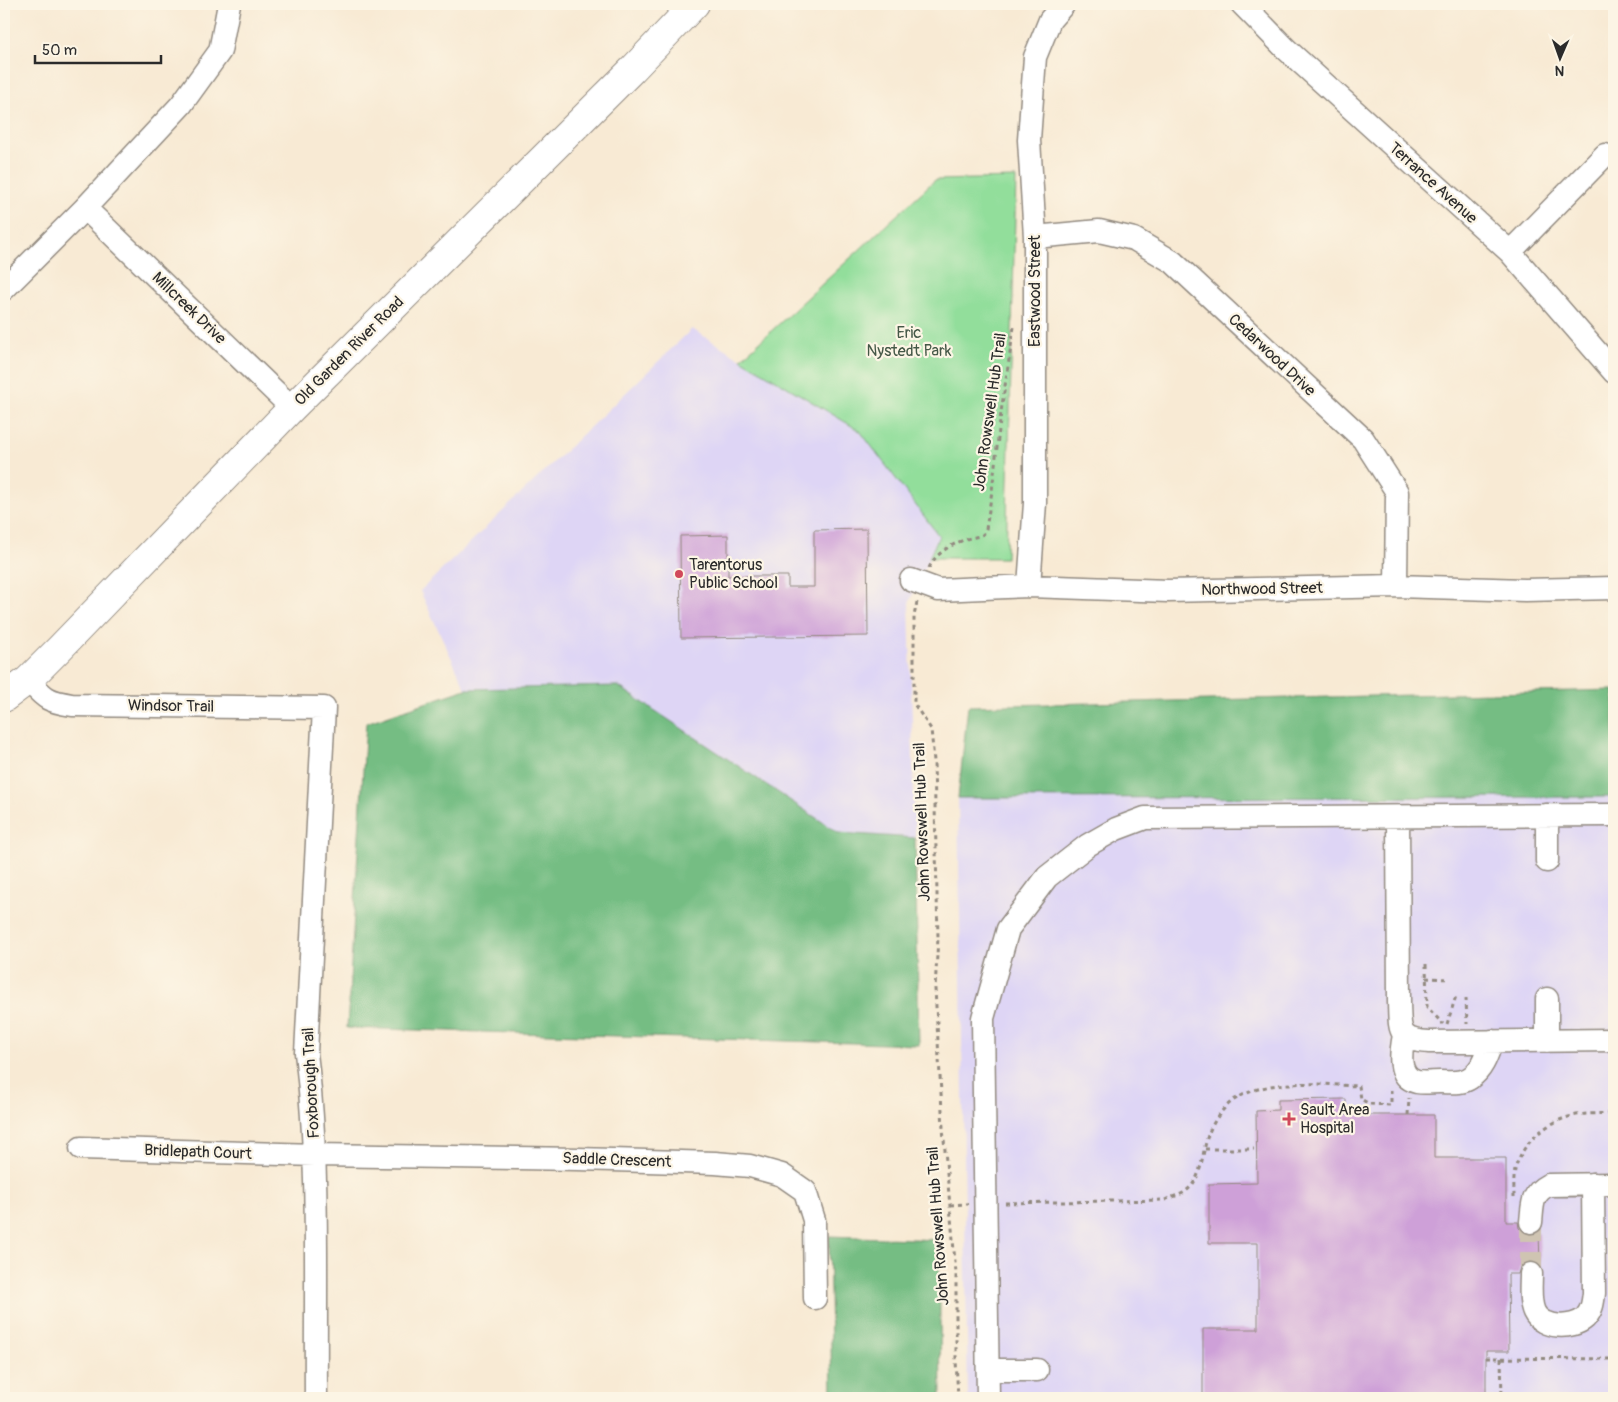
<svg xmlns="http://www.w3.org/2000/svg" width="1618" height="1402" font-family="Pangolin,sans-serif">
<rect width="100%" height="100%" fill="#fcf5e5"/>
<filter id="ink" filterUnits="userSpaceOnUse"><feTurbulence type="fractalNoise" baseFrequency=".02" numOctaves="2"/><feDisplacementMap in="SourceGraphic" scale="10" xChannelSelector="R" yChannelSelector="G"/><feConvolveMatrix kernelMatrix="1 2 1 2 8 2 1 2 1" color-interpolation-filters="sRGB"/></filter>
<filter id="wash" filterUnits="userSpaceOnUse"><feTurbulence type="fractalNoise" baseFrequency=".0096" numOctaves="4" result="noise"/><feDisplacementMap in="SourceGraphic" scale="20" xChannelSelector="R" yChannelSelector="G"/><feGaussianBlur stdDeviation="1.12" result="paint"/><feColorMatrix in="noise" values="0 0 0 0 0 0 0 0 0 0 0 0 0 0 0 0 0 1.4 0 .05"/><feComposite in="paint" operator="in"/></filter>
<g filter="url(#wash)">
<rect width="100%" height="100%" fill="#f8ead4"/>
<path fill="#ded5f5" d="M692 329 860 431 939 536 909 603 915 838 839 833 618 686 466 689 420 591Z
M1614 797V1398H968L958 798Z"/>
<path fill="#92de9b" stroke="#5e8463" d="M1016 178 1006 558H929L939 536 860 431 741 359 935 180Z"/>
<path fill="#75bd83" stroke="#507457" d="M618 686 839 833 915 838 919 1045 347 1028 366 723 466 689Z
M1614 690V797L958 798 968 706Z
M829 1236 939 1240 941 1398H832Z"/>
<g id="blocks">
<path fill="#cea0d8" d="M867 529 868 636 681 638 680 536 728 535V576H788V587H814V530Z
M1346 1099V1115H1434V1158H1506V1222H1518L1519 1228 1523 1232 1529 1235 1536 1234 1539 1232 1540 1265 1532 1261 1525 1262 1520 1267 1518 1274H1508L1509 1351H1486V1398L1203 1397V1329H1258V1243H1209V1184L1257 1183 1256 1111 1278 1110V1100Z"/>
</g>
</g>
<g filter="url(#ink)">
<use href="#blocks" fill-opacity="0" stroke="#928a80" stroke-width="1"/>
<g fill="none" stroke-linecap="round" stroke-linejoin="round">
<path stroke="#cfc4b2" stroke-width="22" stroke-dasharray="22 11" stroke-linecap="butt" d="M1531 1274V1222"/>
<defs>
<path id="minor" d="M1242 4 1286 49 1510 252 1614 372
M85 208 292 408
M1035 237 1099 231 1134 239 1173 262 1363 439 1397 492 1396 586
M1510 252 1605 155
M4 289 85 208 181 105 220 51 229 4
M911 580 938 590 1029 586 1168 591 1396 586 1525 590 1614 588
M1029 586 1035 503V237L1029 140 1035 57 1050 20 1064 4
M28 680C45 698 46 701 72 705L324 708 306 1053C320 1167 315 1283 316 1398
M1398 817 1399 1002C1400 1030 1397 1040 1429 1042L1614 1040
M1547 861V815
M1547 999V1041
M1404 1035C1401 1051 1396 1077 1417 1082 1424 1083 1433 1082 1440 1082 1451 1082 1461 1084 1470 1078 1483 1069 1487 1055 1492 1041
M81 1148 315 1155 578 1159 715 1163 750 1166 782 1175 805 1191 814 1220 815 1298
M1531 1222C1533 1204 1531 1194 1548 1185L1614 1184
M1531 1274C1531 1285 1529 1301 1534 1312 1542 1329 1573 1329 1585 1318 1592 1311 1593 1302 1594 1293L1593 1184
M988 1370H1037
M988 1398 983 1018 1008 929 1047 877 1088 845 1116 829 1145 818 1614 815"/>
<path id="major" d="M4 698 28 680 60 648 292 408 632 70 695 4"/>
</defs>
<use href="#minor" stroke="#928a80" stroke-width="25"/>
<use href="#major" stroke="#928a80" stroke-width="30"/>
<path stroke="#928a80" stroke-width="3" stroke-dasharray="4 4" stroke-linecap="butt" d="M929 568C935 553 955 542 970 538 974 537 978 537 982 535 985 533 985 532 986 529L992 491 1001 412 1014 327
M917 602 914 616V704L931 729 934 761 938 938 935 989 943 1128 956 1273V1360L958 1398
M1426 964 1427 1007 1443 1024
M1426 978 1450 979
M1466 998 1467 1024
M1447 1024 1456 996
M1408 1115 1409 1098
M1205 1149H1254
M1514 1197C1514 1186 1513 1176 1516 1166 1524 1141 1547 1122 1572 1116 1585 1113 1600 1114 1614 1113
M1005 1203 1165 1200C1171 1197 1177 1196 1183 1193 1201 1182 1201 1161 1206 1142 1210 1125 1223 1105 1239 1097 1275 1077 1320 1085 1359 1086L1361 1099 1369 1104 1391 1105V1086
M950 1205 968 1204
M1486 1358 1614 1359
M1501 1358 1502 1398"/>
<use href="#minor" stroke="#fff" stroke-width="22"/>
<use href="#major" stroke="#fff" stroke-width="28"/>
</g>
</g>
<g fill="#d1495b" stroke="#fcf5e5" stroke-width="2">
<circle cx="679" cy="574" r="5"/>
<path d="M1286.5 1111.5h5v5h5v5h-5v5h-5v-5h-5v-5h5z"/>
</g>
<g text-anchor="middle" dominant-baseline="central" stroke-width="4.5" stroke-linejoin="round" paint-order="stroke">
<g font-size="16" fill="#2b2b2b" stroke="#fcf5e5">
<text transform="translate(1433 183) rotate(42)">Terrance Avenue</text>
<text transform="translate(1035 291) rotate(-90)">Eastwood Street</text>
<text transform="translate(189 308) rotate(44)">Millcreek Drive</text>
<text transform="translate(349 351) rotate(-45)">Old Garden River Road</text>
<text transform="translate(1272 355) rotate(43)">Cedarwood Drive</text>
<text transform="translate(990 412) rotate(-82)">John Rowswell Hub Trail</text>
<text transform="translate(1262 589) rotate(-1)">Northwood Street</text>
<text transform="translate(171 706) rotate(1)">Windsor Trail</text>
<text transform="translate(922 822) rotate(-92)">John Rowswell Hub Trail</text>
<text transform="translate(311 1083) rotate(-93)">Foxborough Trail</text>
<text transform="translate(198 1152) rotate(2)">Bridlepath Court</text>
<text transform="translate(617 1160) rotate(2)">Saddle Crescent</text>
<text transform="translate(938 1226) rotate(-94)">John Rowswell Hub Trail</text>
</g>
<g font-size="16" fill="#455847" stroke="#fcf5e5">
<text x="909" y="333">Eric<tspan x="909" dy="18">Nystedt Park</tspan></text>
</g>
<g font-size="16" fill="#2b2b2b" stroke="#fcf5e5" text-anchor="start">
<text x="689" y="565">Tarentorus<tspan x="689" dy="18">Public School</tspan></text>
<text x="1300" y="1110">Sault Area<tspan x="1300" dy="18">Hospital</tspan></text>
</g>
</g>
<rect width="1618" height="1402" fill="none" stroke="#fcf5e5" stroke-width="20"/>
<g transform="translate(1560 58) rotate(182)" stroke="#fcf5e5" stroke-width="4" paint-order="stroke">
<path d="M0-4L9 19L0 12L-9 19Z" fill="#2b2b2b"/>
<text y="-8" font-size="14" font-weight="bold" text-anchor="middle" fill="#2b2b2b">N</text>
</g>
<path d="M35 55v8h126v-8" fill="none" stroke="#2b2b2b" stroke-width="2.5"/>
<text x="42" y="55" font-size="15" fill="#2b2b2b" stroke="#fcf5e5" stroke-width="4" paint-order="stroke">50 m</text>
</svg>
